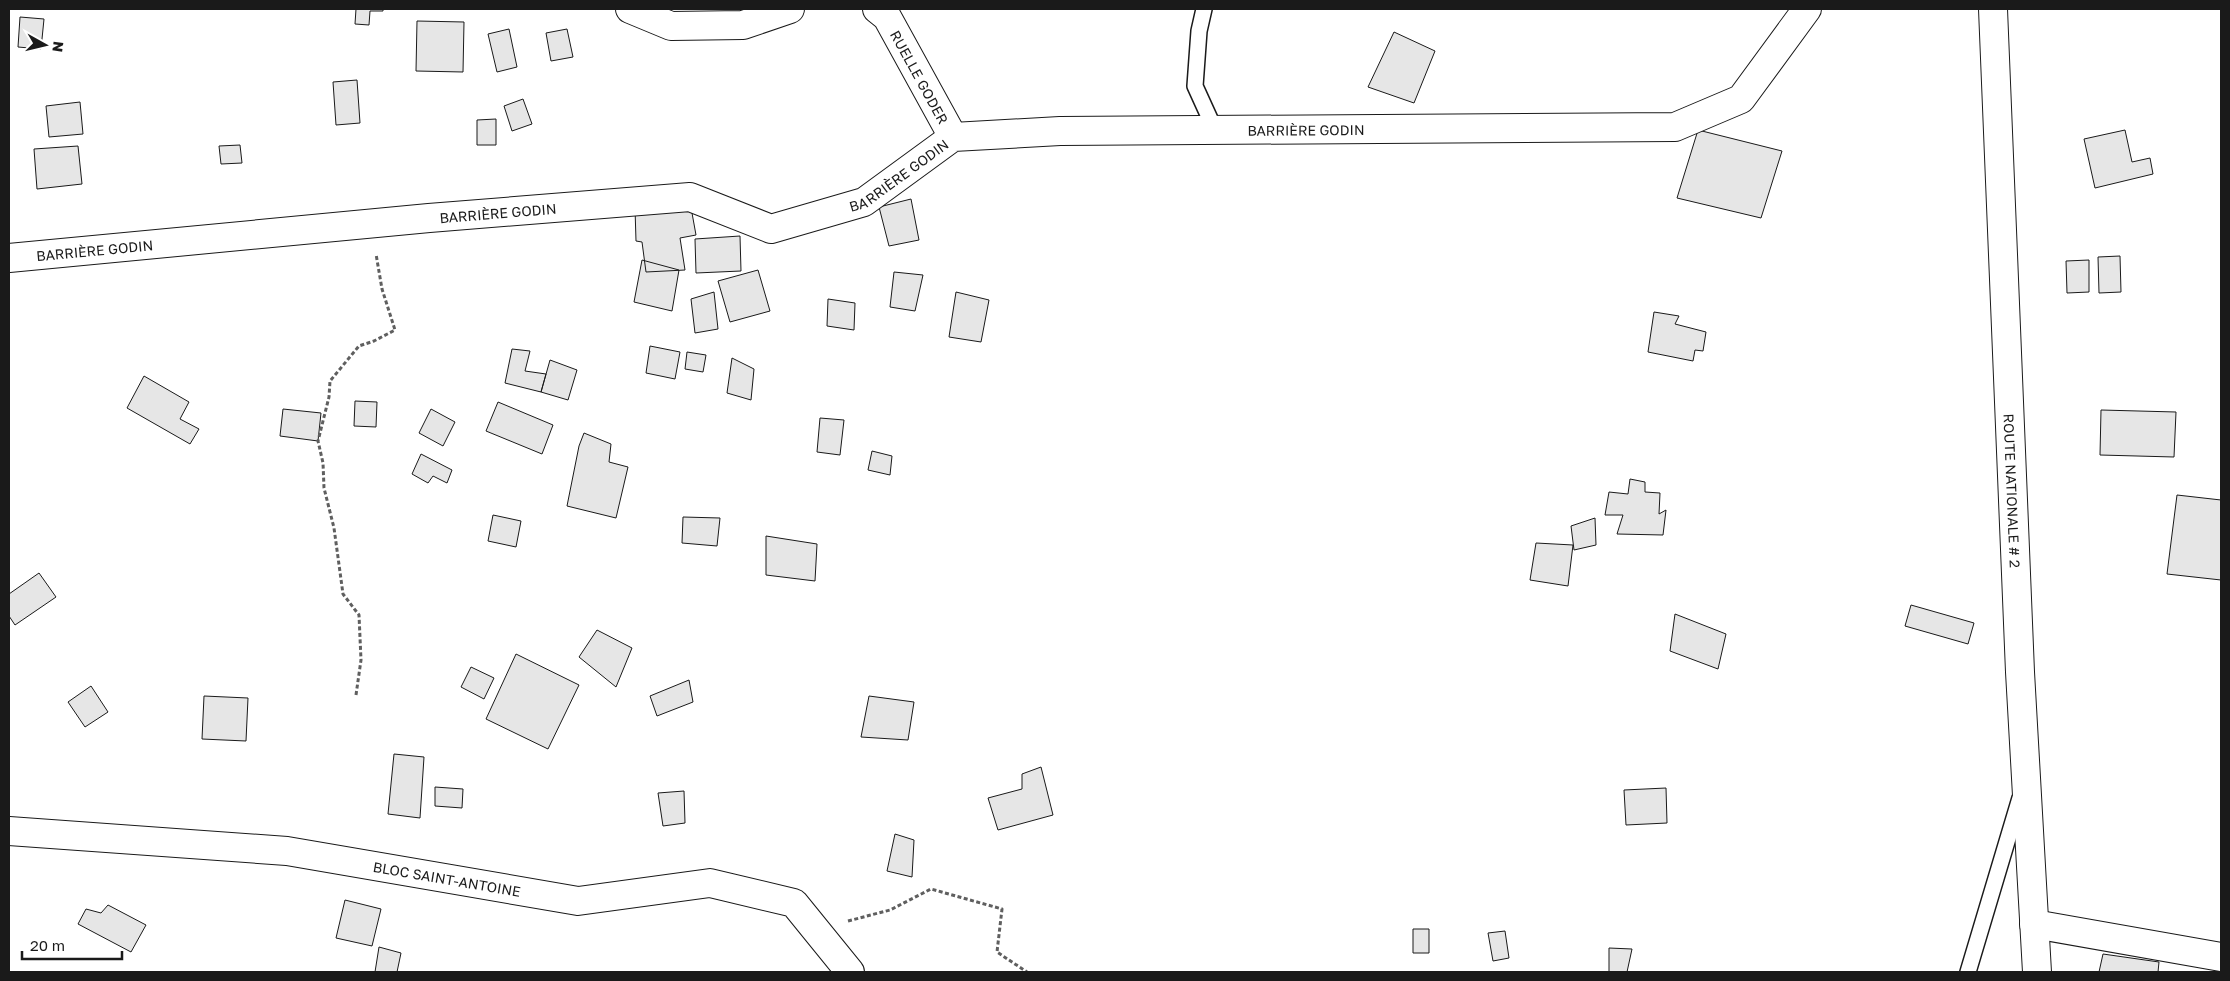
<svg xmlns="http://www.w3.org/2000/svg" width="2230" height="981" font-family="'Golos Text',sans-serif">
<rect width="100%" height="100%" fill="#fff"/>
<path fill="#e6e6e6" stroke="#1a1a1a" d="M356 9H383V11H370L369 25 355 24Z
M20 17 44 19 41 49 18 47Z
M417 21 464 22 463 72 416 71Z
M509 29 517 67 497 72 488 34Z
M567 29 573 57 551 61 546 33Z
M1394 32 1435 51 1414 103 1368 87Z
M357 80 360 123 336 125 333 82Z
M523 99 532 124 512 131 504 106Z
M80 102 83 134 49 137 46 106Z
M496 119V145H477V120Z
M1698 130 1782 151 1761 218 1677 198Z
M2125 130 2132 162 2150 158 2153 174 2095 188 2084 139Z
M240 145 242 163 221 164 219 146Z
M78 146 82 184 37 189 34 149Z
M911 199 919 240 889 246 879 207Z
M690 202 696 235 680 238 685 270 646 272 642 242 636 241 635 208Z
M740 236 741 271 696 273 695 239Z
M2120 256 2121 292 2099 293 2098 257Z
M642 260 679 270 672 311 634 302Z
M2089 260V292L2067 293 2066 261Z
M758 270 770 311 730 322 718 281Z
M894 272 923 275 915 311 890 307Z
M714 292 718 329 695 333 691 299Z
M956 292 989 300 981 342 949 337Z
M828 299 855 303 854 330 827 326Z
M1654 312 1679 316 1675 324 1706 332 1703 351 1695 350 1693 361 1648 352Z
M650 346 680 352 675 379 646 373Z
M512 349 530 351 525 371 546 374 541 392 505 383Z
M687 352 706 355 703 372 685 369Z
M732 358 754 369 751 400 727 393Z
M550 360 577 370 568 400 541 392Z
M144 376 189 402 180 419 199 429 190 444 127 408Z
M355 401 377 402 376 427 354 426Z
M498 402 553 425 542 454 486 431Z
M283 409 321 413 318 441 280 436Z
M431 409 455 422 443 446 419 433Z
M2101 410 2176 412 2174 457 2100 455Z
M820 418 844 420 840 455 817 452Z
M584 433 611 444 609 462 628 467 616 518 567 506 579 446Z
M872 451 892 456 890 475 868 470Z
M421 454 452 470 447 483 433 476 428 483 412 474Z
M1630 479 1645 482V492L1660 493 1659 514 1666 510 1663 535 1617 534 1623 515H1605L1609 492 1628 494Z
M2177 495 2221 500V580L2167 574Z
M493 515 521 521 516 547 488 541Z
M683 517 720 518 717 546 682 543Z
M1595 518 1596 545 1574 550 1571 526Z
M766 536 817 544 815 581 766 575Z
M1536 543 1573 545 1568 586 1530 580Z
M39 573 56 597 15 625 9 616V594Z
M1911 605 1974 623 1968 644 1905 626Z
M1675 614 1726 634 1718 669 1670 651Z
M597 630 632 648 616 687 579 657Z
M516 654 579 685 548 749 486 719Z
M471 667 494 678 484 699 461 687Z
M689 680 693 702 657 716 650 696Z
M91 686 108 712 85 727 68 702Z
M204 696 248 698 246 741 202 739Z
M869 696 914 702 908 740 861 737Z
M394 754 424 757 420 818 388 814Z
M1041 767 1053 815 998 830 988 798 1022 789V774Z
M435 787 463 789 462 808 435 806Z
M1666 788 1667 823 1626 825 1624 790Z
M684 791 685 823 663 826 658 793Z
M895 834 914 840 912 877 887 871Z
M345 900 381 909 372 946 336 938Z
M108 905 146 925 131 952 78 924 86 909 101 913Z
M1413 929H1429V953H1413Z
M1505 931 1509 958 1493 961 1488 933Z
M379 947 401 953 397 972H375Z
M1609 948 1632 949 1627 972H1609Z
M2103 954 2159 962 2158 972H2099Z"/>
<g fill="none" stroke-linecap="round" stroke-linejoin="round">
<defs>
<path id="lane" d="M1204 9 1199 31 1195 86 1215 130
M1968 972 2020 798"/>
<g id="street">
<path d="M630 9 671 26 743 25 790 9"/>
<path id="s1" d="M877 9 887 17 953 137"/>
<path id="s2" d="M9 258 429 218 690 197 771 229 864 202 953 137 1060 131 1675 127 1741 99 1807 9"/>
<path id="s3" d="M9 831 287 851 578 901 710 883 794 903 850 972"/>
<path d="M2034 924 2221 957"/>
</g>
<g id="primary">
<path id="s4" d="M1993 9 2020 672 2037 972"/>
</g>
</defs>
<use href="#lane" stroke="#1a1a1a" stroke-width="18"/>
<use href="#street" stroke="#1a1a1a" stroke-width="30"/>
<use href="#primary" stroke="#1a1a1a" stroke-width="30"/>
<path stroke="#5f5f5f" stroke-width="3" stroke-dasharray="4 2.5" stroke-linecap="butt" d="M356 695 361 660 359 615 343 594 334 528 324 488 323 463 318 441 329 397 330 381 359 346 374 341 395 330 382 289 376 254
M848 921 890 910 931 889 1002 909 997 952 1027 972"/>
<use href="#lane" stroke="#fff" stroke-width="15"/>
<use href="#street" stroke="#fff" stroke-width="28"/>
<use href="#primary" stroke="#fff" stroke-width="28"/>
</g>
<g text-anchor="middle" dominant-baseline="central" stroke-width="4" stroke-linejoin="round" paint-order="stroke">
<g font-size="14" fill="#1a1a1a" stroke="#fff">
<text stroke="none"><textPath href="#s1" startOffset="81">RUELLE GODER</textPath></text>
<text stroke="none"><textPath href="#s2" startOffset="1331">BARRIÈRE GODIN</textPath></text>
<text stroke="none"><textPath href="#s2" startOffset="911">BARRIÈRE GODIN</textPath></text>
<text stroke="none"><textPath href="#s2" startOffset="491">BARRIÈRE GODIN</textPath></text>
<text stroke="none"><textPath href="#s2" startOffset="86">BARRIÈRE GODIN</textPath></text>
<text stroke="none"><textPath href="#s4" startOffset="482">ROUTE NATIONALE # 2</textPath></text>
<text stroke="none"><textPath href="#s3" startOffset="441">BLOC SAINT-ANTOINE</textPath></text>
</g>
</g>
<rect width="2230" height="981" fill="none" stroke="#1a1a1a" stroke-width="20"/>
<g transform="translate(45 45) rotate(98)" stroke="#ffffff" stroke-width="4" paint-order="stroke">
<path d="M0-4L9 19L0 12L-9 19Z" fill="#1a1a1a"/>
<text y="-8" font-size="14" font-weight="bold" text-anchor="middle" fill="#1a1a1a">N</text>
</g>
<path d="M22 951v8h100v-8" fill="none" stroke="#1a1a1a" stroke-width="2.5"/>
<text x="30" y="951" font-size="15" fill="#1a1a1a" stroke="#ffffff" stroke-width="4" paint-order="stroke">20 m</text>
</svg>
